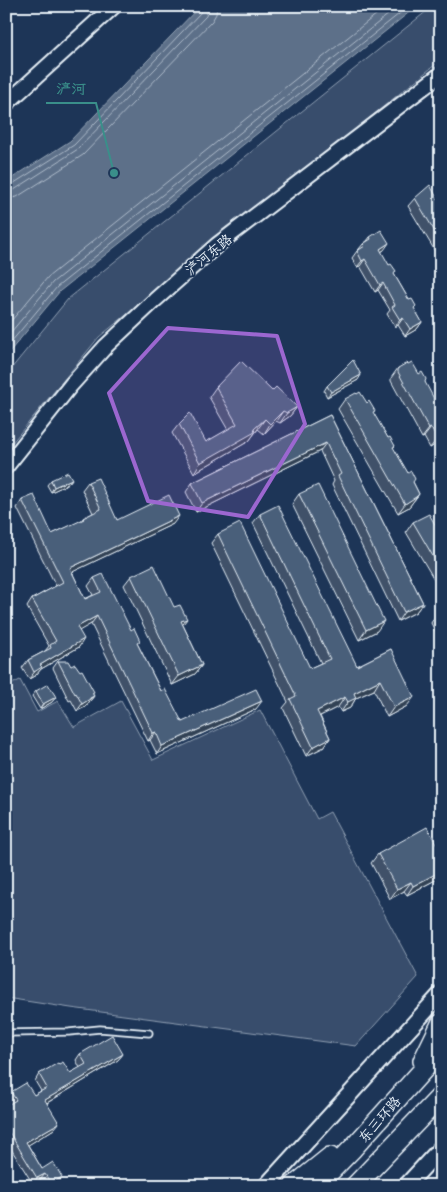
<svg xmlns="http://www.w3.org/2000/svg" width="447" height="1192" font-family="'Playpen Sans','LXGW WenKai TC',sans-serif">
<rect width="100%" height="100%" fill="#1d3557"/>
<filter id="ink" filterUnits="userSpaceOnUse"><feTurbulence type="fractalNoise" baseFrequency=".02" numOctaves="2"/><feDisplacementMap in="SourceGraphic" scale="10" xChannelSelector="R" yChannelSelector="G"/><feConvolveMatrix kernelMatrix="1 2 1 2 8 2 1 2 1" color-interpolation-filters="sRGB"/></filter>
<g filter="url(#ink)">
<path fill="#374d6c" stroke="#909fb2" d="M433 6H441V60L99 337 6 450V375L68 299Z
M20 680 37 712 58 701 74 727 121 701 153 760 260 710 317 819 330 812 418 977 356 1046 71 1008 6 998V687Z"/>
<path fill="#5d7089" stroke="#95a4b5" d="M200 6H417L60 291 6 356V182L70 141Z"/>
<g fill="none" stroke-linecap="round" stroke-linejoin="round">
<path stroke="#b0bdcc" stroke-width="1" d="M6 186 11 185 74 145 201 12 203 6
M6 192 14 190 78 149 206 16 209 6
M6 199 17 197 83 155 212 21 216 14 217 6
M6 327 48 277 387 6
M6 338 53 282 399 6
M6 348 57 287 409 6"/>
<defs>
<path id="service" d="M6 1033 69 1032 100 1029 149 1033"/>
<path id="tertiary" d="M6 104 114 6
M6 467 71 385 106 346 155 300 217 245 441 74"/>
<path id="secondary" d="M266 1186 441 994
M406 1186 441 1148"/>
<path id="trunk" d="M423 1061 441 1024
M294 1186 330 1157
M316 1186 353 1148 441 1050
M355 1186 441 1096"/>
</defs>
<use href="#service" stroke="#e8f1f8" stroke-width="9"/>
<use href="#tertiary" stroke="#e8f1f8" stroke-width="18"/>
<use href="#secondary" stroke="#e8f1f8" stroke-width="19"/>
<use href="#trunk" stroke="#e8f1f8" stroke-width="22"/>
<use href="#service" stroke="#1d3557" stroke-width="5.5"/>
<use href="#tertiary" stroke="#1d3557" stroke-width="14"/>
<use href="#secondary" stroke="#1d3557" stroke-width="15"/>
<use href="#trunk" stroke="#1d3557" stroke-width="19"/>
</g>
<path fill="#3f5169" stroke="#e8f1f8" d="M415 198 441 205V261L408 206Z
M370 237 384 250 381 252 422 322 417 329 405 336 398 325 395 327 387 314 390 310 378 290 375 292 360 266 357 267 352 258 357 251 359 249 363 244 367 241Z
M398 368 425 382 441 441 430 448 424 437 422 438 391 381V378Z
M358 380 327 397 324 391 327 386Z
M216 387 272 391 297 407 290 416 280 423 276 421 264 434 258 429 249 441 194 473 172 433 179 424 206 442 228 430 209 397Z
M345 399 373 413 388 438 395 446 393 448 413 482 419 494 409 507 398 513 338 409Z
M330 415 423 603 416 612 398 621 332 485 334 481 320 451 196 512 186 492 192 483Z
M72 479 68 484 51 492 47 485 51 480Z
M88 482 117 520 173 524 72 572 85 599 93 595 88 586 94 578 138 645 161 691 182 722 256 709 157 754 150 740 148 741 91 624 79 630V647L41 669 36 675 29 679 22 668 28 660 45 651 49 646 27 607 32 599 56 586 17 508 22 500 52 534 81 521 83 518 93 513 82 490Z
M299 494 377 631 359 640 292 504Z
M260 514 357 666 391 649 407 706 387 717 374 690 356 698 350 708 341 712 338 707 320 716 330 738 324 747 306 756 283 708 288 702 211 543 218 534 310 668 321 663 253 523Z
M413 522 436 526 441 530V591L406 532Z
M131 576 183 625 202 665 195 674 172 685 124 585Z
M441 612V643L431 623 437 613Z
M58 661 71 666 94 696 85 707 77 711 71 700 69 701 53 668Z
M36 691 56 697 52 702 40 709 32 696Z
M441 852V877L407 895 404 891 390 899 371 863 378 854Z
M80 1054H123L118 1060 47 1103 54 1129 28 1145 42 1169 57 1183 54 1186H44L40 1180 33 1184 6 1141V1106L10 1104 7 1098 11 1092 34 1095 41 1091 35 1081 39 1074 59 1064 70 1073 80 1068 76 1060Z"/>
<path fill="#334255" stroke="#e8f1f8" d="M389 243 384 250 375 255 380 249Z
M365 259 360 266 357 267 362 261Z
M383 283 378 290 375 292 380 285Z
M403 318 398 325 395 327 400 320Z
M422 322 417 329 405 336 410 329Z
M361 375 358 380 327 397 331 392Z
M297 407 290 416 280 423 287 413Z
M283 411 276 421 264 434 270 424Z
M265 419 249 441 194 473 200 463 254 429Z
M431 428 424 437 422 438 429 429Z
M441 436V441L430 448 437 439Z
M326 443 320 451 196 512 202 503Z
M72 479 68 484 51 492 54 487Z
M419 494 409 507 398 513 405 504Z
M179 516 173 524 64 576 70 568Z
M423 603 416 612 398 621 404 612Z
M97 616 91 624 72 635 77 627Z
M187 619 180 628 181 621Z
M384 621 377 631 359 640 366 630Z
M84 639 79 647 41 669 36 675 29 679 40 665Z
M202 665 195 674 172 685 179 676Z
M380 680 374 690 356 698 350 708 341 712 354 693Z
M94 696 85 707 77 711 82 704Z
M56 697 52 702 40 709 43 704Z
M345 697 338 707 310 721 317 711Z
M414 697 407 706 387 717 394 707Z
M262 701 256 709 157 754 162 746Z
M156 732 150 740 148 741 153 733Z
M330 738 324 747 306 756 313 747Z
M441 871V877L407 895 413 886Z
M411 882 404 891 390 899 397 889Z
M123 1054 118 1060 40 1107 45 1100Z
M59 1123 54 1129 22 1149 26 1142Z
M45 1174 40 1180 33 1184 37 1178Z
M62 1177 57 1183 54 1186H49L51 1184Z"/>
<path fill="#495e7a" stroke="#e8f1f8" d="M430 185 441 205V242L415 198Z
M381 230 389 243 380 249 389 265 391 264 396 271 394 274 409 300 412 299 416 306 414 308 422 322 410 329 403 318 400 320 392 307 395 305 383 283 380 285 365 259 362 261 357 251 365 246 363 244 371 239 370 237Z
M353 360 361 375 331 392 327 386Z
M241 361 272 391 276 387 297 407 287 413 283 411 270 424 265 419 254 429 255 432 200 463 179 424 190 413 206 442 237 424 216 387Z
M412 362 419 374 422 372 426 379 425 382 439 408H441V436L437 439 431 428 429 429 398 372V368L407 363 408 364Z
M360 392 367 403 369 401 375 411 373 412 388 438 390 437 395 446 393 447 408 473 411 471 415 479 413 482 419 494 416 497 405 504 345 399 356 393 357 394Z
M330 415 423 603 404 612 338 476 341 474 326 443 202 503 192 483Z
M68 472 72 479 54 487 51 480Z
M98 478 117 520 169 495 179 516 70 568 85 599 101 592 94 578 103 574 131 630 134 628 140 641 137 643 161 691 165 689 182 722 256 689 262 701 162 746 156 732 153 733 97 616 77 627 84 639 40 665 42 667 34 672 28 660 51 648 50 645 56 641 32 599 63 582 22 500 34 495 52 534 84 519 83 518 101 509 88 482Z
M318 485 384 621 366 630 299 494Z
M278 505 357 666 391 649 414 697 394 707 380 680 354 693 356 698 348 702 345 697 317 711 330 738 313 747 290 699 296 696 218 534 240 523 310 668 330 659 260 514Z
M429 514 436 526 438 525 441 530V570L413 522Z
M154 565 174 607 180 605 187 619 181 621 202 665 179 676 131 576Z
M441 612V620L437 613Z
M58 661H68L71 666 75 664 80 671 82 670 94 692 92 693 94 696 90 698V699L82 704 76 693 75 694Z
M48 684 56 697 43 704 36 691Z
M427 827 441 852V871L413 886 411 882 397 889 378 854Z
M112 1035 123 1054 45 1100 59 1123 26 1142 42 1169 53 1162 62 1177 51 1184 45 1174 37 1178 6 1127V1106L16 1100 11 1092 26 1083 34 1095 47 1088 39 1074 58 1063 59 1064 63 1062 70 1073 86 1064 80 1054Z"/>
</g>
<path fill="#9c67d0" fill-opacity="0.2" stroke="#9c67d0" stroke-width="4" stroke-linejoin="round" d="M168 328 277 336 305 424 248 517 148 501 109 393Z"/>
<g text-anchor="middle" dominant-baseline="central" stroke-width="4" stroke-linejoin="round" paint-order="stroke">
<g font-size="14" fill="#e8f1f8" stroke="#1d3557">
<text transform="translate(208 254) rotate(-39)">浐河东路</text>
<text transform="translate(379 1119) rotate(-49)">东三环路</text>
</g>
</g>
<path fill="none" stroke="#3a8f8a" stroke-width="2" d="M114 173L96 103H46"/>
<circle fill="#3a8f8a" stroke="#1d3557" stroke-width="2" cx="114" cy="173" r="5"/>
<g font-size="15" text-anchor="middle" font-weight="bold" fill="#3a8f8a" stroke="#1d3557" stroke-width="4" stroke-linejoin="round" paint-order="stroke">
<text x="71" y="94">浐河</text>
</g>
<rect width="447" height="1192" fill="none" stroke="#1d3557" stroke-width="25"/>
<rect x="12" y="12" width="422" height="1167" fill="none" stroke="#e8f1f8" stroke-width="2" filter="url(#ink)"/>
</svg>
